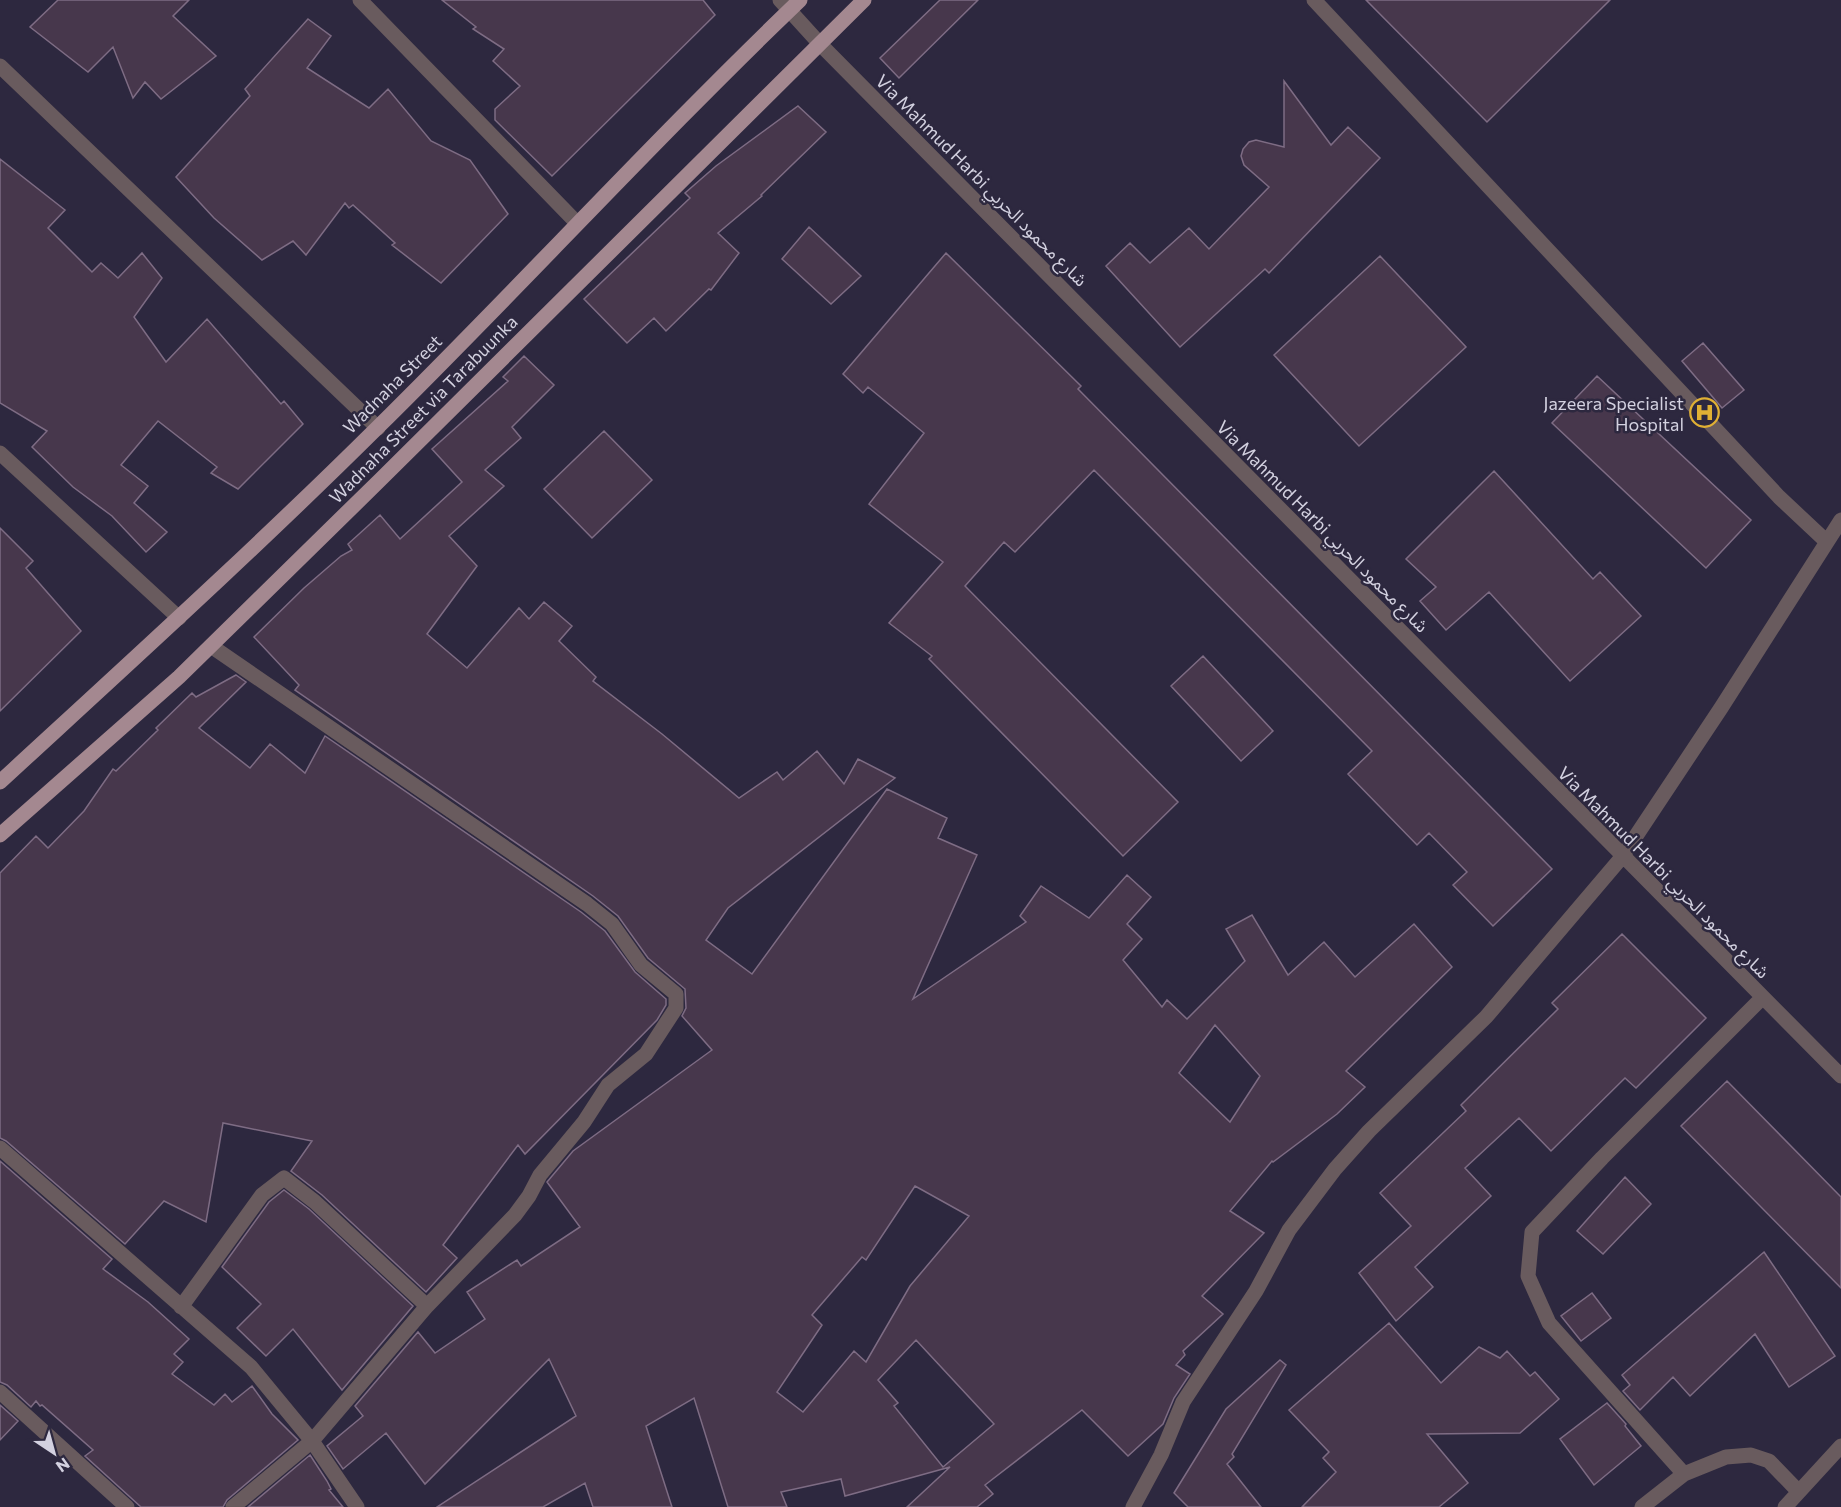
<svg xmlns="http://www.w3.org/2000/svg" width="1841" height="1507" font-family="Commissioner,'Noto Sans Arabic',sans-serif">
<rect width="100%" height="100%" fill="#2d283f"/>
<path fill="#47374c" stroke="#7e6c84" stroke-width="1.5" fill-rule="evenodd" d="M58 0H189L173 16 216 56 161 99 145 82 133 98 113 47 88 72 30 27Z
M442 0H703L715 15 552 176 495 120V109L520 86 493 61 504 49 473 29 476 27Z
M940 0H978L899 78 880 58Z
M1366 0H1610L1487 122Z
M308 19 331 36 307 68 369 108 388 89 431 141 470 160 508 214 441 283 392 245 395 243 353 205 349 208 345 203 306 255 293 241 262 260 214 218 176 177 250 96 245 89Z
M1284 81 1331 145 1348 127 1380 158 1269 273 1265 269 1180 347 1106 266 1130 243 1150 263 1189 228 1209 249 1269 187 1244 165 1241 156 1243 149 1249 142 1256 140 1284 147Z
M798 106 826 132 761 195 762 196 718 233 739 253 711 290 709 289 666 331 654 318 627 343 584 299 690 198 685 193 716 166Z
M0 159 65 210 48 228 92 272 101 263 118 278 142 253 162 278 134 317 166 362 207 319 281 404 284 401 303 424 238 489 211 473 217 467 158 421 121 465 148 486 134 503 167 532 146 552 112 516 73 487 32 447 47 431 0 403Z
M809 227 861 276 831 304 782 259Z
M946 253 1081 386 1078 389 1552 869 1493 926 1453 885 1467 872 1429 833 1417 845 1348 774 1372 751 1094 470 1015 552 1004 542 965 586 1178 802 1123 856 929 659 932 656 889 623 943 562 869 504 924 433 868 387 863 393 843 374Z
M1380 256 1466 347 1359 446 1274 355Z
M1703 343 1744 390 1722 408 1682 361Z
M524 356 554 385 512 427 521 438 485 470 504 486 449 536 477 566 427 634 467 668 519 608 529 619 544 602 572 626 559 641 596 677 593 681 662 734 739 798 777 772 783 780 817 751 844 784 858 759 895 778 728 908 706 940 752 974 887 789 947 818 938 838 977 855 913 999 1026 922 1020 916 1041 886 1089 918 1127 875 1151 897 1127 924 1142 939 1123 960 1162 1007 1167 1000 1187 1019 1245 961 1226 929 1252 915 1288 975 1324 942 1355 977 1414 924 1452 967 1346 1071 1365 1087 1337 1114 1273 1162 1272 1161 1230 1211 1264 1233 1202 1296 1223 1314 1183 1351 1185 1355 1176 1365 1190 1374 1174 1398 1163 1424 1128 1456 1082 1410 985 1485 993 1494 977 1507H907L950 1467 845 1496 841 1479 781 1492 787 1507H728L694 1398 646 1426 672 1507H593L585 1483 543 1507H437L576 1416 549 1359 425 1484 386 1433 343 1469 327 1446 363 1416 355 1406 418 1332 435 1353 485 1319 467 1292 517 1260 521 1266 580 1227 547 1182 573 1151 712 1050 682 1016 686 1008 685 989 648 958 618 916 593 896 295 690 299 685 254 637 304 588 341 556 352 550 348 544 380 515 400 539 462 482 432 449 508 381 503 377ZM1215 1025 1260 1076 1230 1122 1179 1073ZM915 1186 969 1216 910 1286 866 1362 854 1351 803 1412 777 1392 822 1325 812 1315 862 1257 866 1260ZM916 1340 994 1424 943 1467 894 1406 898 1403 878 1380Z
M1597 376 1751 520 1706 568 1552 423Z
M604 431 652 480 592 538 544 489Z
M1494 471 1593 579 1600 572 1641 616 1570 681 1489 592 1446 630 1420 601 1436 587 1406 559Z
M0 528 33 561 26 568 81 631 0 711Z
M1203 656 1273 731 1241 761 1171 686Z
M236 675 246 682 199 728 250 768 270 744 305 773 325 736 581 912 605 931 635 972 666 999V1005L657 1020 525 1154 518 1145 443 1245 457 1258 426 1292 322 1195 291 1171 312 1141 223 1123 206 1222 164 1201 125 1244 6 1141 0 1138V873L36 836 48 848 84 811 113 769 116 771 158 730 156 728 192 693 196 697Z
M1622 934 1706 1018 1636 1088 1625 1078 1551 1151 1519 1118 1465 1168 1491 1196 1415 1267 1433 1287 1396 1321 1359 1273 1411 1226 1380 1193 1466 1111 1461 1105 1558 1009 1552 1003Z
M1727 1081 1841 1197V1288L1681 1126Z
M0 1161 112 1259 103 1269 148 1302 189 1339 174 1354 183 1362 172 1374 214 1405 225 1394 232 1402 252 1386 272 1414 298 1440 227 1500 223 1507H141L85 1456 93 1450 42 1405 40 1406 36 1401 31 1407 7 1385 0 1382Z
M1625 1177 1651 1204 1603 1254 1577 1231Z
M284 1190 309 1209 413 1306 342 1390 293 1329 266 1356 237 1328 261 1304 222 1267 269 1202Z
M1764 1252 1835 1356 1789 1387 1755 1334 1690 1396 1673 1377 1640 1410 1623 1391 1630 1385 1622 1375Z
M1592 1293 1611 1318 1581 1341 1561 1316Z
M1389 1323 1441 1383 1479 1347 1500 1358 1507 1351 1530 1376 1535 1372 1559 1399 1520 1433 1427 1434 1468 1483 1439 1507H1302L1336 1472 1323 1458 1329 1452 1289 1410Z
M1280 1360 1286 1365 1232 1454 1234 1457 1227 1464 1261 1507H1188L1174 1493 1226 1409Z
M1607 1403 1626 1424 1625 1426 1641 1446 1594 1485 1560 1439Z
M0 1405 18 1421 0 1440Z
M310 1455 327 1481 331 1489 329 1490 343 1507H248Z"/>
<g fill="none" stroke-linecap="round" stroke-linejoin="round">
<path stroke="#695b5e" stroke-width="15" d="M360 0 577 223
M780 0 820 44 1841 1076
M1314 0 1779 497 1827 542
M0 66 378 428
M0 453 179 618
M211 646 587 904 612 924 641 965 676 994V1008L646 1054 608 1085 584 1122 540 1175 529 1196 515 1215 427 1306 312 1441 233 1507
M0 1148 251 1367 312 1441 357 1507
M181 1307 262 1195 284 1178 315 1202 427 1306
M0 1392 127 1507
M1684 1474 1549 1323 1528 1276 1532 1232 1602 1158 1762 998
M1133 1507 1161 1455 1183 1402 1256 1291 1289 1230 1335 1169 1369 1131 1486 1017 1622 857 1721 708 1841 520
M1642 1507 1684 1474 1726 1457 1751 1455 1769 1461 1798 1491
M1785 1507 1841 1446"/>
<path stroke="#a48890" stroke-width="15" d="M0 782C127 665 255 549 377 428 520 287 655 139 800 0
M0 835 179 677 380 480 864 0"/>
</g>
<defs>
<symbol id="hospital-ring" viewBox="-11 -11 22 22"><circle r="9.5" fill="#2d283f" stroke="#e0b034" stroke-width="1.5"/><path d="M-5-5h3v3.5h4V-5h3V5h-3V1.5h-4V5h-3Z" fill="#e0b034"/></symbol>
</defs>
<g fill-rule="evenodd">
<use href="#hospital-ring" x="1688" y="396" width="33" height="33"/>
</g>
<g text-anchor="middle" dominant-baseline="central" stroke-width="5" stroke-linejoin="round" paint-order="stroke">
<g font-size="18" fill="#d3d1e0" stroke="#2d283f">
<text transform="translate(982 180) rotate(45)">Via Mahmud Harbi شارع محمود الحربي</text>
<text transform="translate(392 384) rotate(-45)">Wadnaha Street</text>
<text transform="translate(423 409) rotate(-45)">Wadnaha Street via Tarabuunka</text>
<text transform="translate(1323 526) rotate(45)">Via Mahmud Harbi شارع محمود الحربي</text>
<text transform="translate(1664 872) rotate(45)">Via Mahmud Harbi شارع محمود الحربي</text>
</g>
<g font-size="18" fill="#d3d1e0" stroke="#2d283f" text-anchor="end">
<text x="1684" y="403">Jazeera Specialist<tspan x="1684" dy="21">Hospital</tspan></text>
</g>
</g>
<g transform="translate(54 1453) rotate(144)" stroke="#2d283f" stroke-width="4.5" paint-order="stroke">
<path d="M0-4.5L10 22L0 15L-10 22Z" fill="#d3d1e0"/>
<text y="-9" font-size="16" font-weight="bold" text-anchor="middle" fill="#d3d1e0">N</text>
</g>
</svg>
